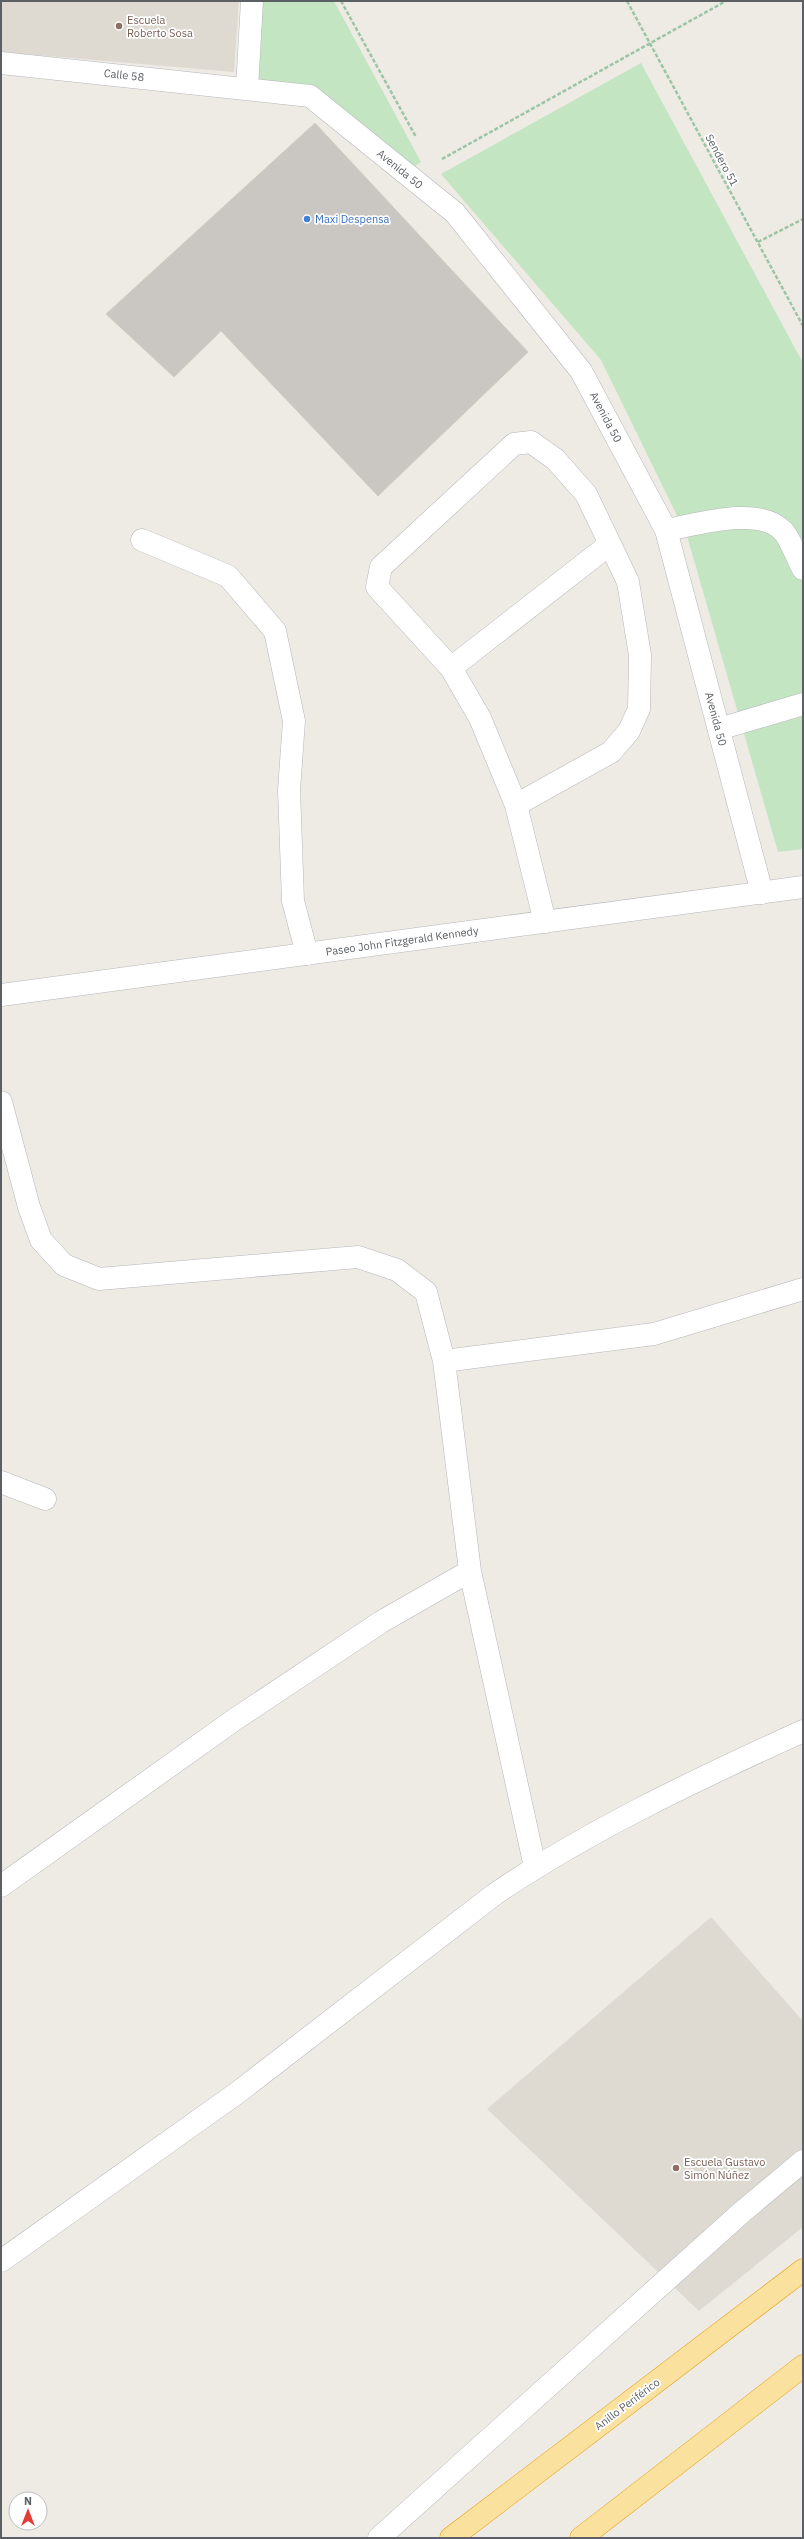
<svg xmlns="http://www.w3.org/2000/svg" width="804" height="2539" font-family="'IBM Plex Sans',sans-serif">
<rect width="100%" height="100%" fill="#eeebe4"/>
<path fill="#dedad2" d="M1 1H239L234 72 1 52Z
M711 1917 803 2021V2227L699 2311 487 2109Z"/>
<path fill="#c4e5c2" d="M260 1H334L421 162 411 169 314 87 256 79Z
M641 63 803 363V849L778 852 687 536 601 360 441 174Z"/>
<path fill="#cac6c2" stroke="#d3cdc3" d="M315 123 528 352 378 496 221 331 174 377 106 314Z"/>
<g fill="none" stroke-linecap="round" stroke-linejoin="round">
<defs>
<path id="service" d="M247 88 252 1
M666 530C695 525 759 505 783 531 791 540 797 558 803 569
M142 540 228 576 275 631 294 721 289 790 293 901 307 954
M451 668 610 544 586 494 555 459 531 442 514 444 381 567 377 587 451 668 480 718 516 805 545 922
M719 729 803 704
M516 805 611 752 629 731 639 709 640 655 628 582 610 544
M379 2538 742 2212 803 2161"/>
<path id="minor" d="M1 63 310 96 455 213 581 371 666 530 762 893
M1 1102 29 1207 41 1240 64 1265 99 1279 358 1257 397 1270 426 1292 444 1361 470 1571 535 1867
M444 1361 654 1334 803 1289
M1 1482 45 1499
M1 1886 234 1720 381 1622 470 1571
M1 2261 237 2093 495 1894C591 1829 698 1779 803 1731"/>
<path id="tertiary" d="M1 995 803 887"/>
<path id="trunk" d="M451 2538 803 2270
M581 2538 803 2366"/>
</defs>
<use href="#service" stroke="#b5b7bb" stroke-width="23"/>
<use href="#minor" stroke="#b5b7bb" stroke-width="23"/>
<use href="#tertiary" stroke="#b5b7bb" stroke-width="23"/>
<use href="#trunk" stroke="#e8980a" stroke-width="23"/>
<path stroke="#9cc5a5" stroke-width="2.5" stroke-dasharray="4 2" stroke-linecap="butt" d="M341 1 416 137
M627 1 803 326
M442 159 726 1
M758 242 803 219"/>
<use href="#service" stroke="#fff" stroke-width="22"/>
<use href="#minor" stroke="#fff" stroke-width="22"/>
<use href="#tertiary" stroke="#fff" stroke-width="22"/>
<use href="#trunk" stroke="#fae29e" stroke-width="22"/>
</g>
<g fill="#8d6e63" stroke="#fff" stroke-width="1.5">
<circle cx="119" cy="26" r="4"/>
<circle cx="676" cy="2168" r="4"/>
</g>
<circle fill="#3f7fe0" stroke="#fff" stroke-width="1.5" cx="307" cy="219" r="4"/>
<g text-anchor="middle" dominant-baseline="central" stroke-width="3.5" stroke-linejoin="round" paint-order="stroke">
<g font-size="11" fill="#785e54" stroke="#fff" text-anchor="start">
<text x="127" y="20">Escuela<tspan x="127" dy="13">Roberto Sosa</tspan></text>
<text x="684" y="2162">Escuela Gustavo<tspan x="684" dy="13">Simón Núñez</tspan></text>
</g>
<g font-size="11" fill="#5c6064" stroke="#fff">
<text transform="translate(124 75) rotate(6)">Calle 58</text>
<text transform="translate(722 160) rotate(62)">Sendero 51</text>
<text transform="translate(400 169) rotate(39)">Avenida 50</text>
<text transform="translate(606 417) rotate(62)">Avenida 50</text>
<text transform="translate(716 719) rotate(75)">Avenida 50</text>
<text transform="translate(402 941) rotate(-8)">Paseo John Fitzgerald Kennedy</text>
<text transform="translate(627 2404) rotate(-37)">Anillo Periférico</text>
</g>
<g font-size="11" fill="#366cbe" stroke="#fff" text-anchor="start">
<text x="315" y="219">Maxi Despensa</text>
</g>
</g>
<rect width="804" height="2539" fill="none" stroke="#5c6064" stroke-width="4"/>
<g transform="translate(28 2511)"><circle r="19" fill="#ffffff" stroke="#bebfc1"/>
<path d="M0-3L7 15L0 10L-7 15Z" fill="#e23c37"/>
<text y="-6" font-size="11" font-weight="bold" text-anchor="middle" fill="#5c6064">N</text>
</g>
</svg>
